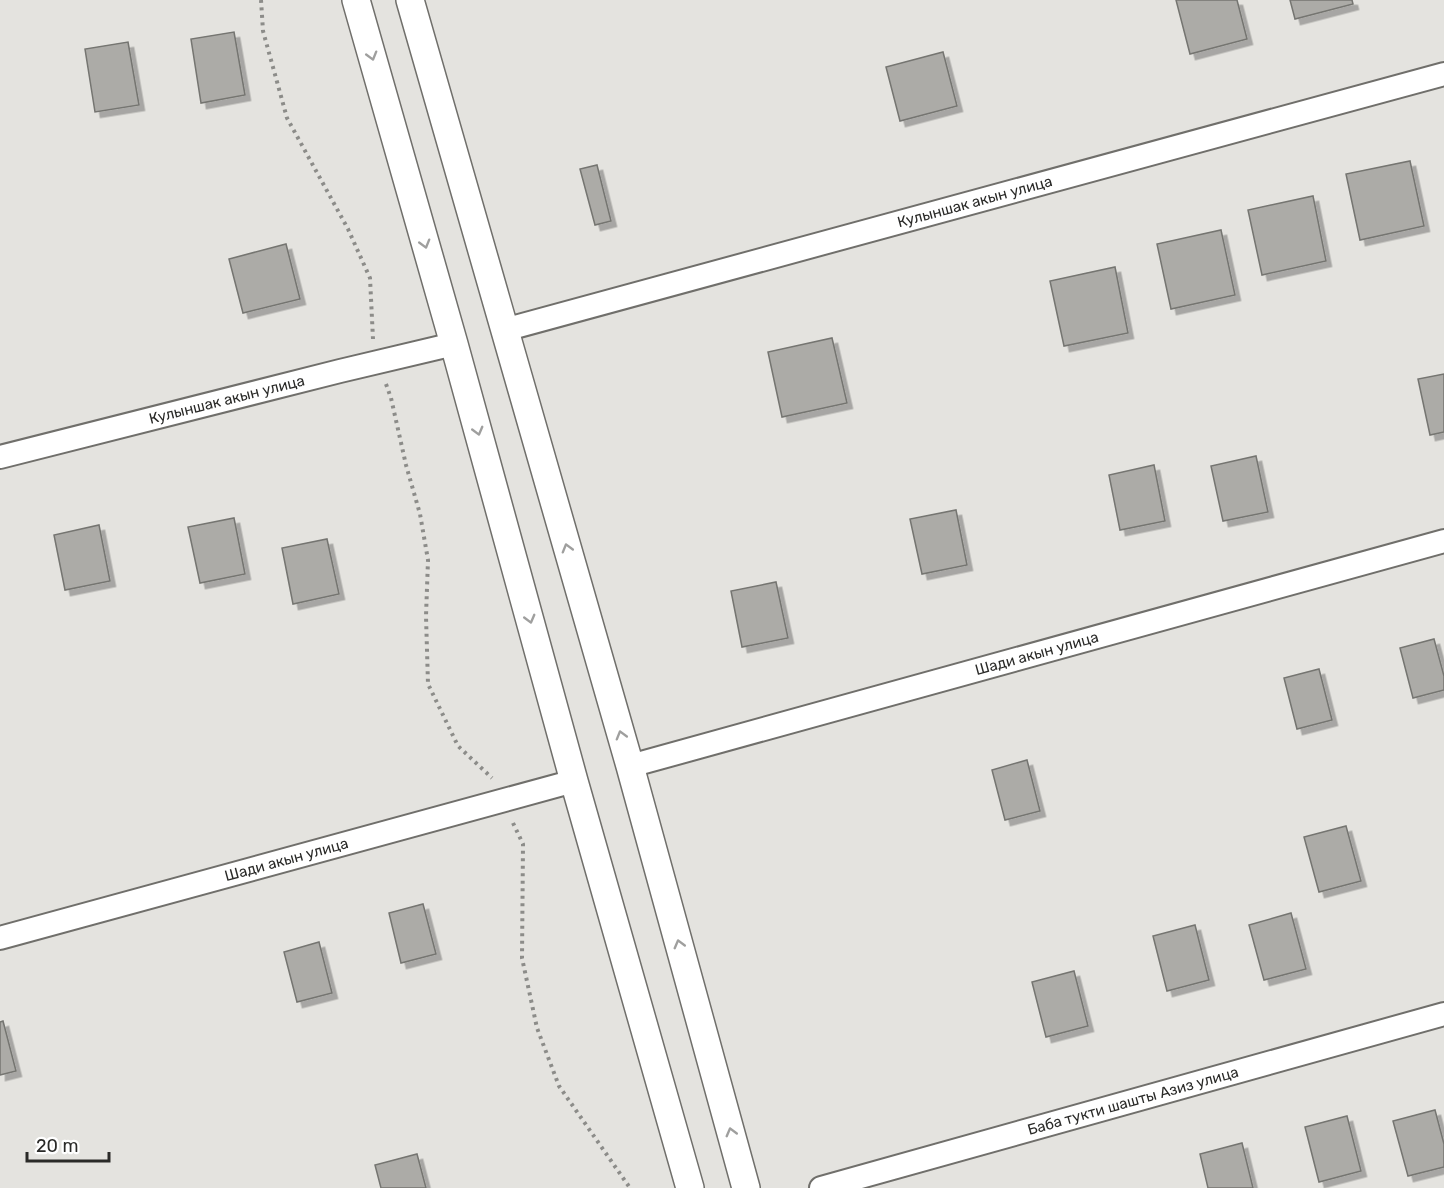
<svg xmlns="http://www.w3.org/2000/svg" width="1444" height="1188" font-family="Rubik,sans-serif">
<defs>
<filter id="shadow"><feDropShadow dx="5.5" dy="5.5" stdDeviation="0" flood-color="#0004"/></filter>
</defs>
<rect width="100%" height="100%" fill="#e4e3df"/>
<path fill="#acaba7" stroke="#757571" stroke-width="1.5" filter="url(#shadow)" d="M1176 0H1237L1247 39 1190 54Z
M1290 0H1352L1353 4 1295 19Z
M234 32 245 95 201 103 191 39Z
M128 42 139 105 95 112 85 49Z
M943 52 957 106 900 121 886 67Z
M1410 161 1424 226 1360 240 1346 174Z
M597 165 611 221 595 225 580 169Z
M1313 196 1326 261 1262 275 1248 210Z
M1221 230 1235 295 1171 309 1157 244Z
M286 244 300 299 243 313 229 259Z
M1115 267 1128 333 1064 346 1050 281Z
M832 338 847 403 782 417 768 352Z
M1444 374V432L1430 435 1418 379Z
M1256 456 1268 512 1223 521 1211 466Z
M1154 465 1165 521 1120 530 1109 475Z
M956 510 967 565 922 574 910 519Z
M234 518 245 574 200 583 188 527Z
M99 525 110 581 65 590 54 535Z
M327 539 339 594 293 604 282 548Z
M776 582 788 638 742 647 731 591Z
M1434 639 1444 676V690L1413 698 1400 648Z
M1319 669 1332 720 1297 729 1284 678Z
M1027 760 1040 811 1005 820 992 770Z
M1346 826 1361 881 1319 892 1304 837Z
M423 904 436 954 401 963 389 913Z
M1291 913 1306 969 1264 980 1249 925Z
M1195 925 1209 980 1167 991 1153 936Z
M319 942 332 993 297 1002 284 952Z
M1074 971 1088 1026 1046 1037 1032 982Z
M3 1021 16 1071 0 1075V1022Z
M1435 1110 1444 1144V1167L1408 1176 1393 1121Z
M1347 1116 1361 1171 1319 1182 1305 1127Z
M1242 1143 1253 1188H1208L1200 1154Z
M417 1154 426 1188H381L375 1165Z"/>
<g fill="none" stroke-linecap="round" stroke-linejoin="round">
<defs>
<g id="minor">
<path id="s1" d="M504 330 1444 74"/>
<path id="s2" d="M0 457 340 371 454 344"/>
<path id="s3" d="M630 766 1444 541"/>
<path id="s4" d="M0 938 574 781"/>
<path id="s5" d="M821 1188 1444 1014"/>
</g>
<path id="tertiary" d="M356 0 454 344 574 781 690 1188
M410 0 630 766 746 1188"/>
</defs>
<use href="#minor" stroke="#706f6b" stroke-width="26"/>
<use href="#tertiary" stroke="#706f6b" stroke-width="30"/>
<path stroke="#8c8c89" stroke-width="4" stroke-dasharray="3 4.5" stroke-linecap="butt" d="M261 0 263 31 287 118 348 229 370 278 373 339
M386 384 391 398 406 465 420 514 428 560 426 616 428 684 458 746 492 778
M513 823 523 844 522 958 537 1028 559 1086 630 1188"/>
<use href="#minor" stroke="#fff" stroke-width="22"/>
<use href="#tertiary" stroke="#fff" stroke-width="27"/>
</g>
<defs><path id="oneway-chevron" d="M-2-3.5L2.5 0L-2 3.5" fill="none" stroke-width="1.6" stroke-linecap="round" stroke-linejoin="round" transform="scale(1.5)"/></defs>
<g stroke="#9f9f9e">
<use href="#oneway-chevron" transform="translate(372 56) rotate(74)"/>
<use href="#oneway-chevron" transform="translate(425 244) rotate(74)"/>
<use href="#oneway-chevron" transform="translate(478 431) rotate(75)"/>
<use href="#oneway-chevron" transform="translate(567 548) rotate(-106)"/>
<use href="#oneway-chevron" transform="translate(530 619) rotate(75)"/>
<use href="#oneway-chevron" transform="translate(621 735) rotate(-106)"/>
<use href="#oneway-chevron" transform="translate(679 944) rotate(-105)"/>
<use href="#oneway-chevron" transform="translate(731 1132) rotate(-105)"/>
</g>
<g text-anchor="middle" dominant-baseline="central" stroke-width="4.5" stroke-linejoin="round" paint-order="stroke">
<g font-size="15" fill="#2a2a28" stroke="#fff">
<text stroke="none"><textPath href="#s1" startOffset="488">Кулыншак акын улица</textPath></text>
<text stroke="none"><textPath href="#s2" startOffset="234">Кулыншак акын улица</textPath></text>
<text stroke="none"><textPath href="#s3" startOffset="422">Шади акын улица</textPath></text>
<text stroke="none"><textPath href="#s4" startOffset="297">Шади акын улица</textPath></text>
<text stroke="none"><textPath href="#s5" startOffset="324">Баба тукти шашты Азиз улица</textPath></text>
</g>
</g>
<path d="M27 1152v9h82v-9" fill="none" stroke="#2a2a28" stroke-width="3"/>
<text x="36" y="1152" font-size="18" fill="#2a2a28" stroke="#ffffff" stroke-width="4.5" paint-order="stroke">20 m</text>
</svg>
